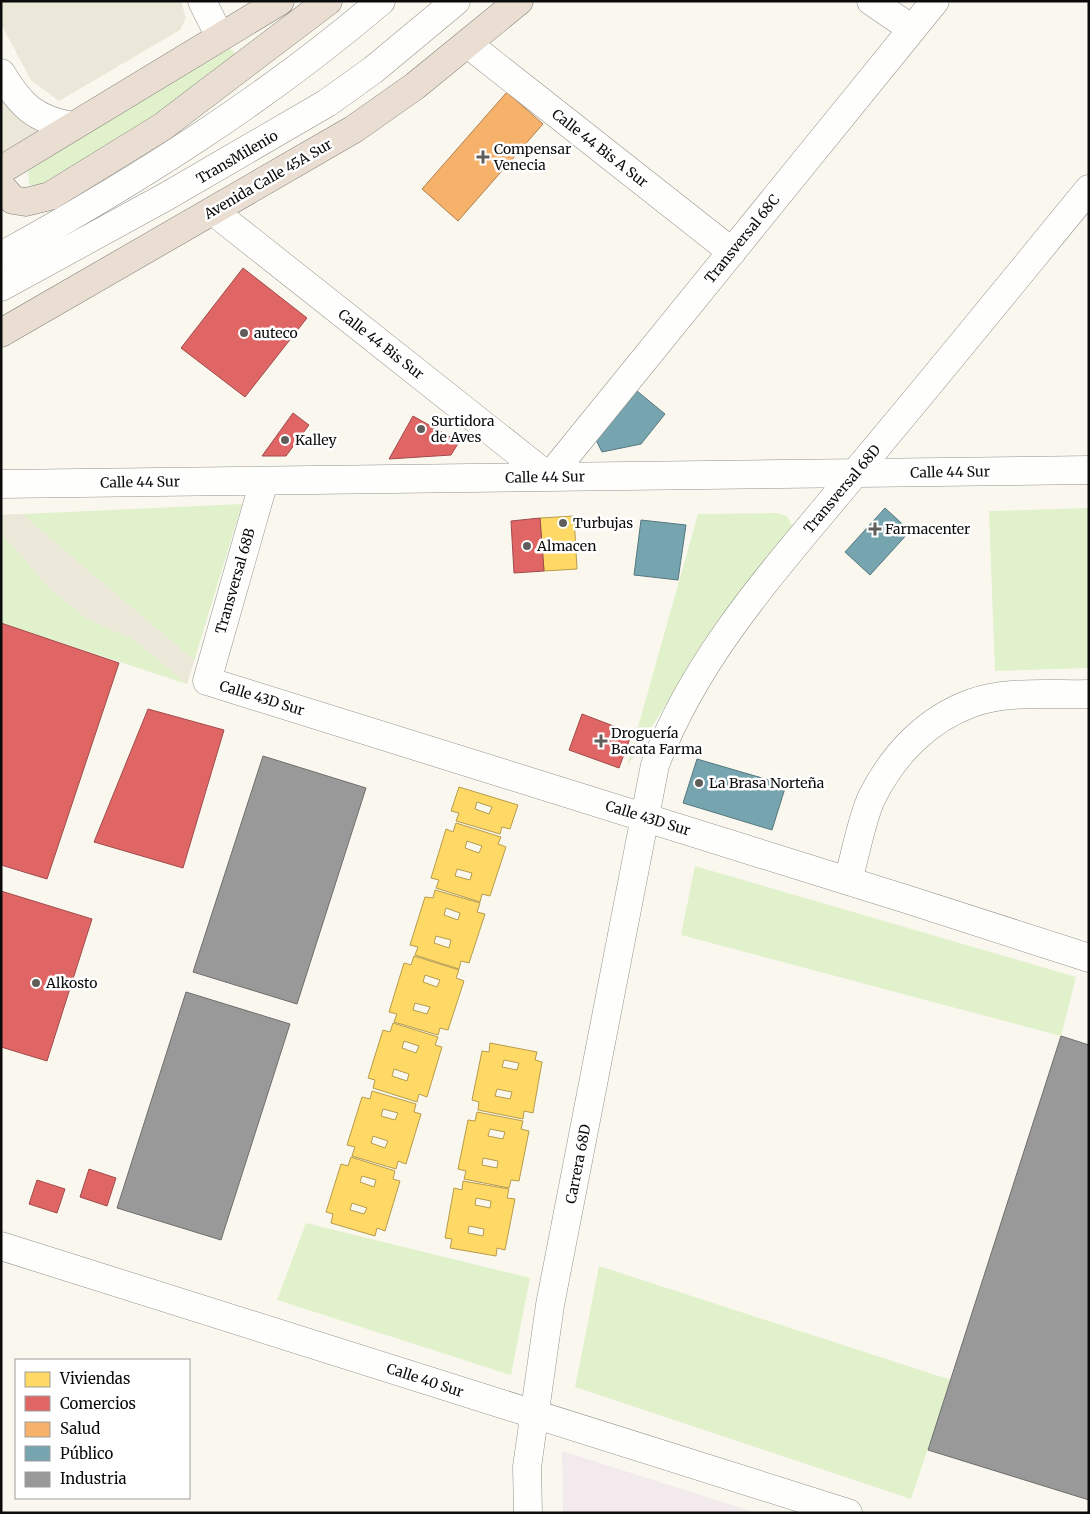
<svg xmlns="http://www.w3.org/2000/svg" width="1090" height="1514" font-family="Merriweather,serif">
<rect width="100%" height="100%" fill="#faf8ee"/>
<path fill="#f2eaec" d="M562 1451 757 1513H563Z"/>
<path fill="#e1f1cc" d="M229 47 236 54 176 102 40 190 29 184 28 171Z
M242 504 187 684 1 623V515Z
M1089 508V668L995 671 989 511Z
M777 513 787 516 793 527 701 649 627 766 698 514Z
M695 866 1076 977 1061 1036 681 935Z
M306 1223 530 1278 511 1375 277 1300Z
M599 1266 951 1380 911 1499 575 1387Z"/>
<path fill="#ebe7d9" d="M1 1H181L186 18 180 30 59 101 31 80 1 24Z
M1 96 44 130 1 157Z
M22 514 194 660 187 684 134 640 87 619 50 589 1 533V515Z"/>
<path fill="#ffd966" stroke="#b69b4b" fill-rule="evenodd" d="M574 516 577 569 544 571 540 518Z
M459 787 518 805 510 829 502 827 500 834 456 821 459 813 451 811ZM477 802 492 807 489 814 475 809Z
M456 823 501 837 498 844 506 847 490 896 482 894 480 902 436 888 439 880 431 878 446 829 453 832ZM467 841 482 846 479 853 465 848ZM457 869 472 873 470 880 455 876Z
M435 890 480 903 477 912 485 914 469 963 461 961 459 969 415 955 418 947 410 945 425 897 433 898ZM446 908 460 913 458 920 444 915ZM436 936 451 940 449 948 434 943Z
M414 956 459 970 456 978 464 981 448 1030 440 1028 438 1035 394 1022 397 1014 389 1012 404 963 411 965ZM425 975 440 980 437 987 423 982ZM415 1003 430 1007 427 1014 413 1010Z
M393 1023 438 1037 435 1045 442 1047 427 1097 419 1094 417 1102 373 1088 375 1080 368 1078 383 1030 390 1032ZM404 1041 419 1046 416 1053 402 1048ZM394 1069 409 1074 407 1081 392 1076Z
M490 1043 537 1052 535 1060 542 1062 533 1113 524 1111 523 1119 478 1110 479 1102 472 1100 482 1051 489 1052ZM504 1060 519 1063 517 1070 502 1067ZM497 1089 512 1092 510 1099 495 1096Z
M372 1091 416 1104 414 1112 421 1114 406 1164 398 1161 396 1169 352 1156 355 1147 347 1145 362 1097 370 1099ZM383 1109 398 1113 395 1120 381 1116ZM373 1136 388 1141 385 1148 371 1143Z
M477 1112 523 1121 521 1129 529 1131 519 1181 511 1180 509 1188 464 1179 466 1171 458 1169 468 1120 475 1121ZM490 1129 505 1132 503 1139 488 1136ZM483 1158 498 1161 497 1168 482 1165Z
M351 1157 395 1171 393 1179 400 1181 385 1231 377 1228 375 1236 331 1223 333 1214 326 1212 341 1164 348 1166ZM362 1176 376 1180 374 1187 360 1182ZM352 1203 367 1208 364 1214 350 1210Z
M463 1181 509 1189 507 1198 515 1199 505 1250 497 1248 496 1256 450 1248 452 1239 445 1238 454 1188 462 1190ZM476 1198 491 1201 490 1208 475 1205ZM469 1226 484 1229 483 1236 468 1233Z"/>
<path fill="#e06666" stroke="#a04b4b" d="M243 268 307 318 245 397 181 348Z
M293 413 309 425 286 456H262Z
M413 416 459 442 451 455 389 459Z
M540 518 544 571 514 573 511 521Z
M1 623 119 663 47 879 1 865Z
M148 709 224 730 183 868 94 842Z
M582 714 632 733 619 768 569 750Z
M1 891 92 919 47 1061 1 1047Z
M89 1169 116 1178 107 1206 80 1197Z
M37 1180 65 1189 57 1213 29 1204Z"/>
<path fill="#f6b26b" stroke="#b0804e" d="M507 92 543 124 458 221 422 189Z"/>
<path fill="#76a5af" stroke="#56777e" d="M637 391 665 414 641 444 602 452 596 440Z
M885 508 910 531 870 575 845 552Z
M641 520 686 525 678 580 634 575Z
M697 759 786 785 772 830 683 803Z"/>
<path fill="#999" stroke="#6e6e6e" d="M263 756 366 788 297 1004 193 972Z
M186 992 290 1024 221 1240 117 1208Z
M1061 1036 1089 1045V1500L928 1450Z"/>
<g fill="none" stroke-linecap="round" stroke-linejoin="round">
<defs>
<path id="minor" d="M202 1 220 37
M871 1 912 29
M468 44 732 252
M1 73C20 105 35 120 73 126
M213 211 549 477
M1 256C135 182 265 100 381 1
M1 287 167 196 327 103 373 70 456 1
M549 477 935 1
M264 481 207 681 906 899 1089 958
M1 484 1089 470
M848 880C855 857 862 817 872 797 893 755 927 719 972 703 1007 690 1052 695 1089 694
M1 1246 848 1513
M528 1513 527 1467 550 1305 655 765C697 653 780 564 855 473 934 379 1011 284 1089 189"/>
<path id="highway" d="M1 170 280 1
M1 186 13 200 26 202 50 196 162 127 328 1
M1 333 354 129 415 86 519 1"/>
</defs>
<use href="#minor" stroke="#93928d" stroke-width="29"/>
<use href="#highway" stroke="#807f7a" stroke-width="29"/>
<use href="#minor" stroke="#fefefc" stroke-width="28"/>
<use href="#highway" stroke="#eaded2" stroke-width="28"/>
</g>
<g fill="#5f5e5a" stroke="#fff" stroke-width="2">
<path d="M480.5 149.5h5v5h5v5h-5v5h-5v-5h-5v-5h5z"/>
<circle cx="244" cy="333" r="5"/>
<circle cx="421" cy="429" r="5"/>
<circle cx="285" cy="440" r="5"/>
<circle cx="563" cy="523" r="5"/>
<path d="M872.5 521.5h5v5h5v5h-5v5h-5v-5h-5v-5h5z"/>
<circle cx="527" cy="546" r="5"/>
<path d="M598.5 733.5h5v5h5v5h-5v5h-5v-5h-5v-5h5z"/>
<circle cx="699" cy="783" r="5"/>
<circle cx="36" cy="983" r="5"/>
</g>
<g text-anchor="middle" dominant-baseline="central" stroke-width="5" stroke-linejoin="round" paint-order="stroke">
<g font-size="14" fill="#0b0b0b" stroke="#fff">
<text transform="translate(600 148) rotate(38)">Calle 44 Bis A Sur</text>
<text transform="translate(237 157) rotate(-30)">TransMilenio</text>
<text transform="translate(268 179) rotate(-30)">Avenida Calle 45A Sur</text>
<text transform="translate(742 239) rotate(-51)">Transversal 68C</text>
<text transform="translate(381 344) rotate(38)">Calle 44 Bis Sur</text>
<text transform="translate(950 472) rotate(-1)">Calle 44 Sur</text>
<text transform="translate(545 477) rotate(-1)">Calle 44 Sur</text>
<text transform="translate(140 482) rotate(-1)">Calle 44 Sur</text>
<text transform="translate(842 489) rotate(-50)">Transversal 68D</text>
<text transform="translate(235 581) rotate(-74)">Transversal 68B</text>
<text transform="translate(262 698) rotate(17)">Calle 43D Sur</text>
<text transform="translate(648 818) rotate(17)">Calle 43D Sur</text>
<text transform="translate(578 1164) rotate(-79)">Carrera 68D</text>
<text transform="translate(425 1380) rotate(18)">Calle 40 Sur</text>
</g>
<g font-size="14" fill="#0b0b0b" stroke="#fff" text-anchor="start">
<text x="494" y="149">Compensar<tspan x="494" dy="16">Venecia</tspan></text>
<text x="254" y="333">auteco</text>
<text x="431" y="421">Surtidora<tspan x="431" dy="16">de Aves</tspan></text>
<text x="295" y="440">Kalley</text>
<text x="573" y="523">Turbujas</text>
<text x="885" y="529">Farmacenter</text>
<text x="537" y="546">Almacen</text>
<text x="611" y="733">Droguería<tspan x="611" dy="16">Bacata Farma</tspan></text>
<text x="709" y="783">La Brasa Norteña</text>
<text x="46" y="983">Alkosto</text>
</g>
</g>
<rect width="1090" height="1514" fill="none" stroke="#0b0b0b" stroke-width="5"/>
<rect x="15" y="1359" width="175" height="140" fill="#ffffff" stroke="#9d9d9d"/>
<rect x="25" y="1372" width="25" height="15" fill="#ffd966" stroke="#9d9d9d"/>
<text x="60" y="1384" font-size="15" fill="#0b0b0b">Viviendas</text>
<rect x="25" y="1396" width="25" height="15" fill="#e06666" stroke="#9d9d9d"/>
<text x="60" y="1409" font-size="15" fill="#0b0b0b">Comercios</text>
<rect x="25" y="1422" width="25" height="15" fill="#f6b26b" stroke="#9d9d9d"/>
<text x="60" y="1434" font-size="15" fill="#0b0b0b">Salud</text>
<rect x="25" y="1446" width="25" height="15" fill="#76a5af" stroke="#9d9d9d"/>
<text x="60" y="1459" font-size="15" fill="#0b0b0b">Público</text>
<rect x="25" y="1472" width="25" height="15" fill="#999999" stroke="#9d9d9d"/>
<text x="60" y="1484" font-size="15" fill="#0b0b0b">Industria</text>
</svg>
